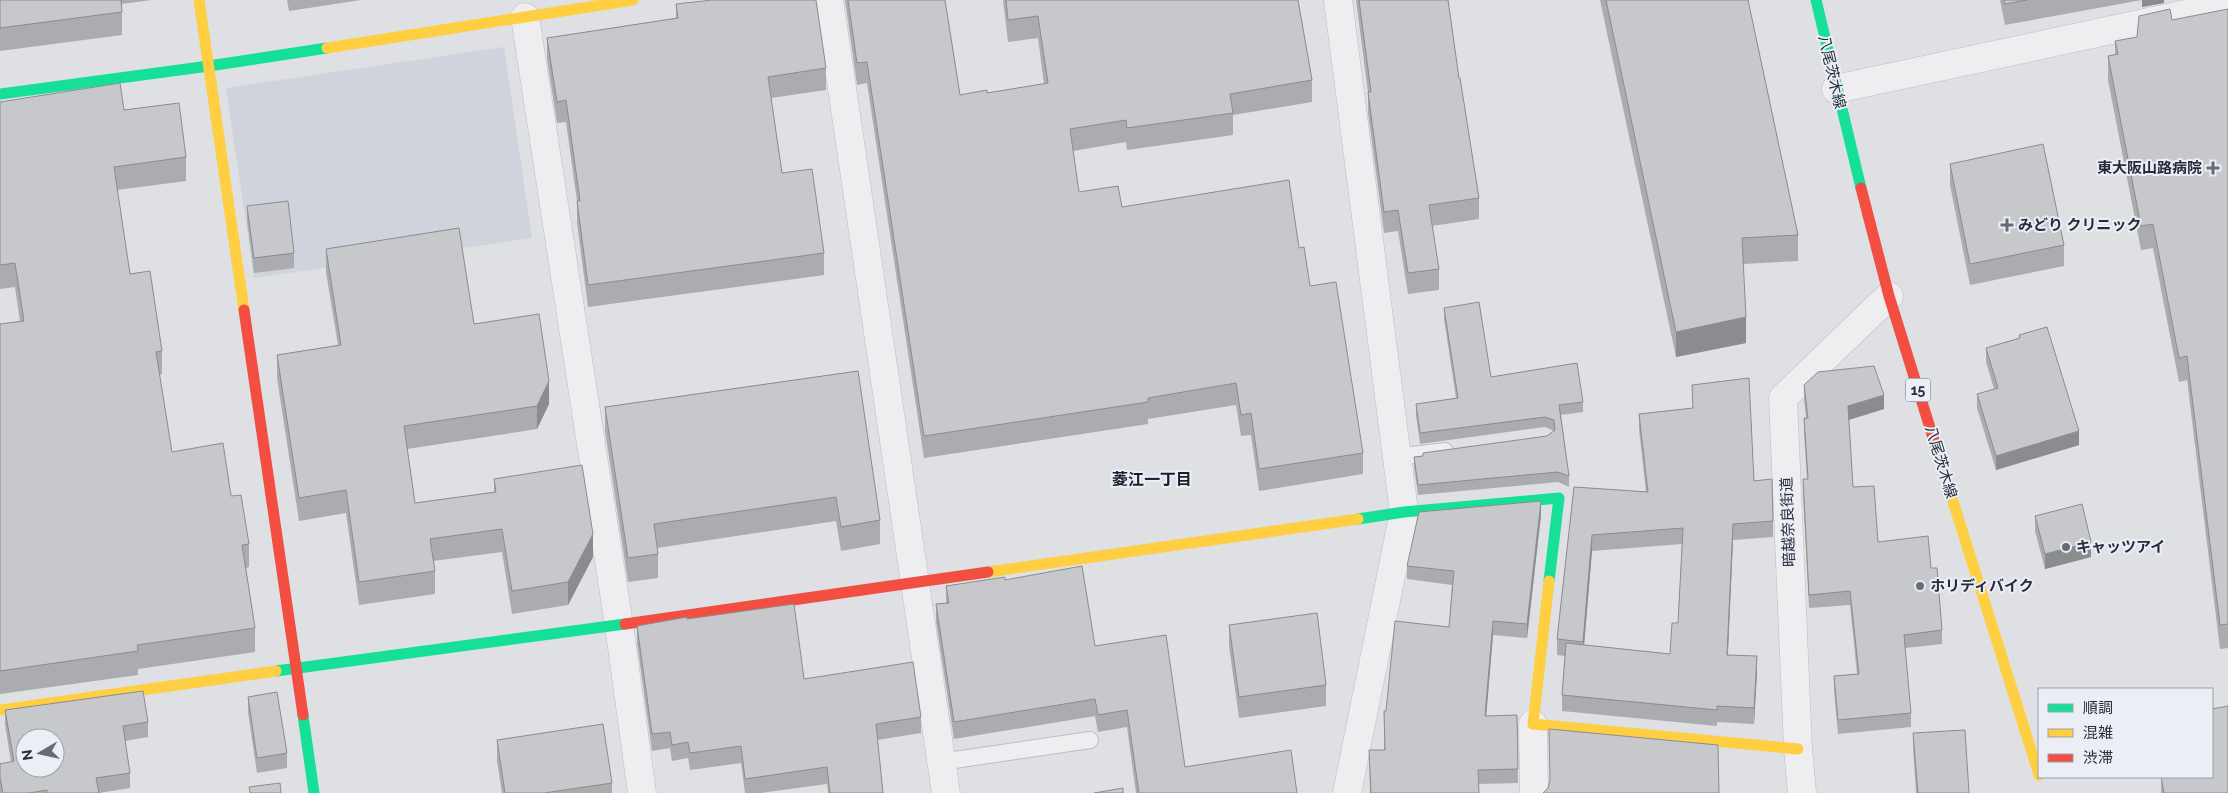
<svg xmlns="http://www.w3.org/2000/svg" width="2228" height="793" font-family="Raleway,'Noto Sans JP',sans-serif">
<rect width="100%" height="100%" fill="#dfe0e4"/>
<path fill="#d0d3db" d="M504 47 532 238 254 278 226 88Z"/>
<g fill="none" stroke-linecap="round" stroke-linejoin="round">
<defs>
<path id="lane" d="M1397 457 1445 451
M941 762 1090 740"/>
<path id="street" d="M829 0 946 793
M1338 0 1404 512 1347 793
M525 17 619 625 642 793
M1836 89 2228 5
M1533 724 1534 793
M1802 793 1798 749 1783 398 1889 296"/>
</defs>
<use href="#lane" stroke="#bdbec2" stroke-width="18"/>
<use href="#street" stroke="#bdbec2" stroke-width="29"/>
<use href="#lane" stroke="#eeeef1" stroke-width="16"/>
<use href="#street" stroke="#eeeef1" stroke-width="28"/>
<path stroke="#16e098" stroke-width="11" d="M1816 0 1861 188
M0 94 209 66 327 48
M1358 519 1404 512 1559 498 1549 581
M276 671 625 624
M303 715 314 793"/>
<path stroke="#ffcf43" stroke-width="11" d="M199 0 244 310
M327 48 633 0
M1940 460 2039 775
M988 572 1358 519
M1549 581 1533 724 1798 749
M0 710 276 671"/>
<path stroke="#f24e42" stroke-width="11" d="M1861 188 1889 296 1940 460
M244 310 303 715
M625 624 988 572"/>
</g>
<path fill="#abacaf" fill-rule="evenodd" d="M0 0H152L121 4 122 12V35L0 51Z
M287 0H361L289 11Z
M845 0H945L960 95 987 93 1044 84 1038 38 1008 42 1003 0H1298L1312 80V102L1233 115V135L1127 150 1126 142 1073 151 1079 192 1122 207 1299 248 1310 286 1363 453V474L1259 491 1251 435 1241 436 1236 405 1148 419V424L924 458 867 83 857 85Z
M1356 0H1448L1459 78 1479 198V219L1432 226 1439 269V290L1408 294 1398 231 1384 233 1368 113V92Z
M1600 0H1748L1798 235V261L1743 264 1746 343 1676 357Z
M2000 0H2164V3L2142 7V0L2005 25Z
M676 4 826 68V90L771 98 782 173 824 253V275L588 307 577 223V201L566 122 557 123 547 59V38L676 18Z
M2228 9V648L2220 649 2187 380 2179 382 2153 248 2141 250 2108 80V56L2115 54V41L2137 37 2172 20Z
M0 102 124 110 186 157V181L117 190 130 274 162 351V374L159 375 172 452 231 496 249 544V567L246 568 255 628V652L138 669V675L0 694V324L20 321 15 287 0 289Z
M1950 164 2064 245V266L1970 285 1950 185Z
M247 206 294 253V268L254 273 247 221Z
M326 249 474 324 549 404 537 429 407 449 415 503 494 492V479L593 557 568 605 512 614 502 552 433 561 435 571V594L359 605 346 513 299 521 277 378V355L338 345 326 272Z
M1444 308 1491 377 1583 402V412L1561 415 1569 476V487L1558 482 1418 495 1414 467V457L1547 436 1554 431 1545 427 1420 444 1416 415V404L1456 398 1444 319Z
M2019 335 2079 445 1996 470 1977 408V394L1994 389 1986 362V348L2019 338Z
M858 371 880 520V544L841 551 836 521 657 548 658 554V578L628 582 605 431V407Z
M1692 385 1754 481 1773 521V537L1733 540 1728 655 1757 672 1754 724 1717 722V726L1562 711V695L1565 656 1557 655V639L1574 487 1646 492 1639 429V414L1693 408ZM1682 544 1678 623 1670 654 1584 645 1592 551Z
M1804 385 1884 409 1849 420 1853 487 1878 542 1931 568 1942 630V644L1905 648 1911 713V727L1838 734 1834 690V676L1857 674 1850 605 1809 608 1803 493V479H1807L1804 432V418H1806L1804 399Z
M1541 515 1527 638 1493 635 1486 716 1517 715 1518 783 1478 784 1479 793H1370L1369 750H1384V711H1386L1449 627 1452 585 1407 579V566Z
M2035 516 2091 557 2045 569 2035 531Z
M1005 580 1095 646 1185 767 1297 793H1136L1127 727 1098 732 1095 716 954 739 936 622V604L946 603V586Z
M687 619 804 679 921 717V733L877 740 883 793H828L827 784 761 793H745L741 763 690 770 688 758 672 761 670 748 652 751 637 643V626Z
M1229 625 1326 685V706L1239 718 1229 646Z
M248 697 287 753V768L257 773 248 712Z
M5 710 148 722V737L125 741 130 773V788L99 793H0V764L11 762 5 725Z
M1913 733 1969 793H1916L1913 748Z
M497 740 612 783V793H502L497 761Z
M2161 777H2212L2228 793H2161Z"/>
<path fill="#8b8c8f" d="M2142 0H2164V3L2142 7Z
M1746 317V343L1676 357V332Z
M549 381V404L537 429V406Z
M1884 395V409L1848 420V406Z
M2079 431V445L1996 470V456Z
M1541 501V515L1527 638V624Z
M1733 524V540L1727 670V655Z
M593 534V557L568 605V582Z
M1592 535V551L1583 658V642Z
M2091 542V557L2045 569V554Z
M1493 621V635L1485 730V716Z
M1757 656V672L1754 724V708Z"/>
<path fill="#c7c8cc" stroke="#8b8c8f" fill-rule="evenodd" d="M0 0H121L122 12 0 28Z
M712 0H816L826 68 768 77 782 173 812 169 824 253 588 285 577 201H580L566 100 557 102 547 38 678 18 676 4Z
M848 0H945L960 95 987 90V93L1048 83 1038 16 1008 20 1006 0H1298L1312 80 1230 94 1233 113 1127 128 1126 120 1070 129 1079 192 1118 186 1122 207 1289 180 1299 248 1304 247 1310 286 1336 282 1363 453 1259 469 1251 413 1241 415 1236 383 1148 398V402L924 436 867 62 857 63Z
M1359 0H1448L1459 78H1460L1479 198 1429 205 1439 269 1408 273 1398 210 1384 212 1368 92H1371Z
M1606 0H1748L1798 235 1742 238 1746 317 1676 332Z
M2004 0H2027L2005 4Z
M2170 9 2172 20 2228 9V624L2220 625 2187 356 2179 358 2153 224 2141 226 2108 56 2118 54 2115 41 2137 37 2139 16Z
M120 83 124 110 179 103 186 157 114 167 130 274 150 271 162 351 156 352 172 452 223 443 231 496 241 495 249 544 242 545 255 628 137 645 138 651 0 671V324L24 321 15 263 0 265V102Z
M2043 144 2064 245 1970 264 1950 164Z
M288 201 294 253 254 258 247 206Z
M459 228 474 324 539 314 549 381 537 406 404 426 415 503 496 492 494 479 582 465 593 534 568 582 512 591 502 529 430 539 435 571 359 582 346 490 299 498 277 355 341 345 326 249Z
M1479 302 1491 377 1577 363 1583 402 1559 405 1569 476 1558 472 1418 485 1414 457 1423 456V453L1547 436 1555 430 1554 420 1545 417 1420 433 1416 404 1458 398 1444 308Z
M2047 327 2079 431 1996 456 1977 394 1998 388 1986 348 2020 338 2019 335Z
M1874 366 1884 395 1848 406 1853 487 1874 486 1878 542 1928 536 1931 568H1937L1942 630 1904 635 1911 713 1838 720 1834 676 1859 674 1850 591 1809 595 1803 479H1808L1804 418H1808L1804 385 1818 372Z
M858 371 880 520 841 527 836 497 654 524 658 554 628 558 605 407Z
M1749 378 1754 481 1772 479 1773 521 1733 524 1727 655 1757 656 1754 708 1717 706V710L1562 695 1566 643 1670 654 1672 623H1678L1683 528 1592 535 1583 642 1557 639 1574 487 1648 492 1639 414 1693 408 1692 385Z
M1541 501 1527 624 1493 621 1485 716 1517 715 1518 769 1478 770 1479 793H1371L1369 750H1385L1384 711H1386L1395 621 1449 627 1454 571 1407 566 1419 512Z
M2082 504 2091 542 2045 554 2035 516Z
M1082 566 1095 646 1166 635 1185 767 1291 750 1297 793H1139L1127 710 1098 715 1095 699 954 722 936 604 949 603 946 586 1005 577V580Z
M794 604 804 679 913 662 921 717 876 724 883 793H830L827 767 745 779 741 746 690 753 688 742 672 745 670 732 652 734 637 626 687 617V619Z
M1317 613 1326 685 1239 697 1229 625Z
M143 691 148 722 123 726 130 773 96 778 99 793H47V790L29 793H3L0 777V764L14 761 5 710ZM25 738H55V768H25Z
M277 692 287 753 257 758 248 697Z
M2228 706V793H2164L2161 777H2212V709Z
M603 724 612 783 544 793H505L497 740Z
M1549 729 1718 745 1719 793H1543L1548 788 1550 780Z
M1965 730 1969 793H1918L1913 733Z
M280 783 281 793H250L249 787Z
M1123 788V793H1094Z"/>
<g fill="#676b77" stroke="#ebeef4" stroke-width="2">
<path d="M2210.5 160.5h5v5h5v5h-5v5h-5v-5h-5v-5h5z"/>
<path d="M2004.5 217.5h5v5h5v5h-5v5h-5v-5h-5v-5h5z"/>
<circle cx="2066" cy="547" r="5"/>
<circle cx="1920" cy="586" r="5"/>
</g>
<g text-anchor="middle" dominant-baseline="central" stroke-width="4" stroke-linejoin="round" paint-order="stroke">
<rect fill="#ebeef4" stroke="#616674" stroke-width="1" x="1905.5" y="378.5" width="25" height="23" rx="4"/>
<g font-size="14" font-weight="bold" fill="#262c3d">
<text x="1918" y="390">15</text>
</g>
<g font-size="15" fill="#262c3d" stroke="#ebeef4">
<text transform="translate(1832 72) rotate(77)">八尾茨木線</text>
<text transform="translate(1941 462) rotate(73)">八尾茨木線</text>
<text transform="translate(1788 522) rotate(-92)">暗越奈良街道</text>
</g>
<g font-size="15" font-weight="bold" fill="#262c3d" stroke="#ebeef4" text-anchor="start">
<text x="2202" y="168" text-anchor="end">東大阪山路病院</text>
<text x="2018" y="225">みどり クリニック</text>
<text x="2076" y="547">キャッツアイ</text>
<text x="1930" y="586">ホリディバイク</text>
</g>
<g font-size="16" font-weight="bold" fill="#181e2e" stroke="#ebeef4">
<text x="1152" y="479">菱江一丁目</text>
</g>
</g>
<rect x="2038" y="688" width="175" height="90" fill="#ebeef4" stroke="#9ca0ab"/>
<rect x="2048" y="704" width="25" height="8" fill="#16e098" stroke="#9ca0ab"/>
<text x="2083" y="713" font-size="15" fill="#262c3d">順調</text>
<rect x="2048" y="729" width="25" height="8" fill="#ffcf43" stroke="#9ca0ab"/>
<text x="2083" y="738" font-size="15" fill="#262c3d">混雑</text>
<rect x="2048" y="754" width="25" height="8" fill="#f24e42" stroke="#9ca0ab"/>
<text x="2083" y="763" font-size="15" fill="#262c3d">渋滞</text>
<g transform="translate(40 753) rotate(261)"><circle r="24" fill="#ebeef4" stroke="#9ca0ab"/>
<path d="M0-4L9 19L0 12L-9 19Z" fill="#676b77"/>
<text y="-8" font-size="14" font-weight="bold" text-anchor="middle" fill="#262c3d">N</text>
</g>
</svg>
